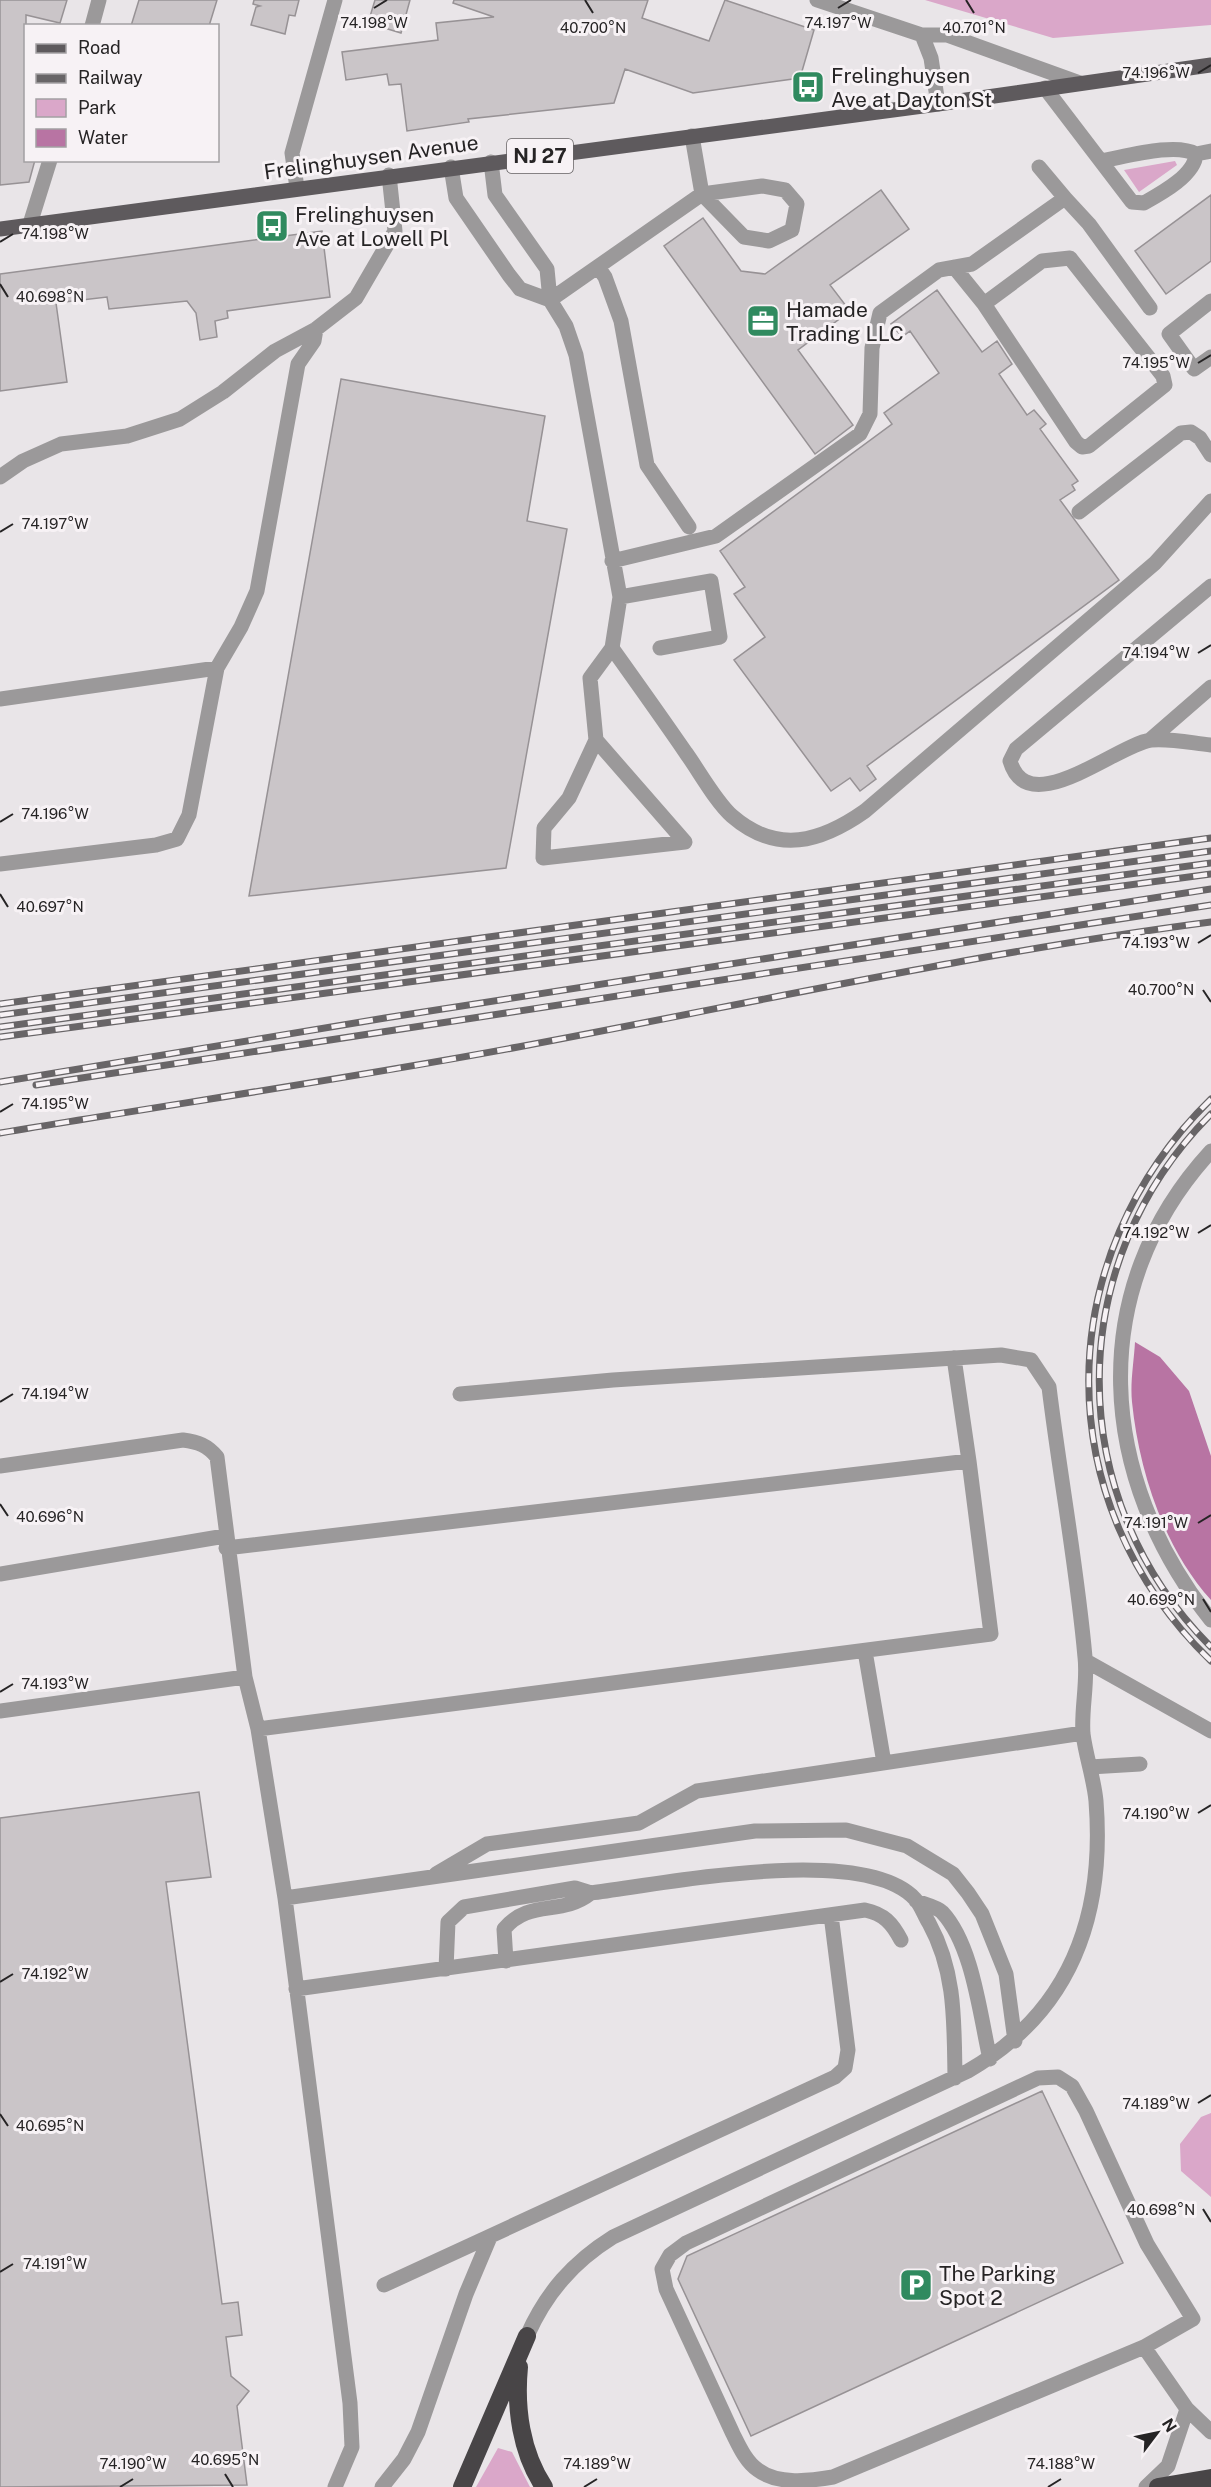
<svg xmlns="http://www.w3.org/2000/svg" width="1211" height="2487" font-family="'Public Sans',sans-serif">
<rect width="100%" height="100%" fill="#e9e5e8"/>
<path fill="#daa7c9" d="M925 0H1211V25L1053 38Z
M1175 161 1177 165 1139 192 1124 170Z
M1211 2113V2197L1181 2171 1180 2144 1201 2117Z
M498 2448 512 2452 530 2487H476Z"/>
<path fill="#b874a3" d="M1135 1342 1160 1357 1189 1391 1211 1456V1600C1164 1548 1139 1471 1132 1402 1130 1383 1134 1361 1135 1342Z"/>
<path fill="#cac5c8" stroke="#979295" stroke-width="1.5" d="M0 0H67L60 23 26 15V160H35L29 182 0 185Z
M139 0H217L209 26H131Z
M254 0H299L295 16 289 15 285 34 251 25 256 7 260 6 253 4Z
M375 0H410L401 33 368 23Z
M454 0H648L642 18 709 41 725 0 814 30 800 78 693 93 625 69 614 103 468 119 469 122 407 131 401 84 389 85 387 74 346 80 342 52 438 40 436 23 494 17 453 3Z
M881 190 909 229 830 285 850 311 798 350 853 425 815 454 664 246 703 218 741 271 765 274Z
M1211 195V261L1166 294 1135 251Z
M322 231 330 297 227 311 228 318 215 321 217 337 200 340 196 313 187 301 109 309 107 297 56 303 67 382 0 391V274Z
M937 290 982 352 997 341 1012 364 999 374 1027 415 1034 410 1046 424 1040 429 1078 481 1072 485 1075 490 1060 500 1119 580 867 766 876 779 860 791 850 778 831 791 734 660 765 637 734 594 745 587 720 551 892 424 884 413 939 373 910 331 902 337 891 324Z
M341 379 545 416 527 521 567 529 506 868 249 896Z
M199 1792 211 1877 166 1882 222 2304 238 2302 242 2335 226 2337 231 2376 249 2391 237 2406 247 2485 0 2487V1818Z
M1042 2091 1123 2263 751 2436 678 2279 687 2256Z"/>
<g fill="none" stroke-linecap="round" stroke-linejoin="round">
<path stroke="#9b999a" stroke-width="15" d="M817 0 922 35H947L1080 83
M92 26 99 0
M922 35 931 58 938 104
M1045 88 1132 202 1144 203C1162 193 1195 175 1196 154 1175 142 1125 157 1101 161
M1196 154 1211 151
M491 162 495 195 547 269 550 300 566 326 576 355 620 597 612 648 590 678 596 740 685 842 543 858 544 828 569 798 596 740
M451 167 456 198 509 275 520 289 550 300
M1039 167 1065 198
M297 188 292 153 335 0
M30 224 50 160
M598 267 605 277 621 321 647 465 689 527
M954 267 984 304 1042 261 1070 258 1163 376 1165 385 1089 446 1082 447 1076 442 984 304
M550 300 702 194 762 186 785 190 797 204 792 230 769 241 744 237 702 194 692 136
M1211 301 1169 334 1194 369 1211 357
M0 477 23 461 61 444 127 436 180 419 223 392 275 351 316 329 356 298 395 231 389 175
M1079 512 1181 433 1191 432 1200 438 1211 455
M612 561 716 536 860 434 870 414 872 348 880 313 939 270 972 264 1065 198 1089 224 1150 308
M1211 586 1016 749 1010 761C1028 822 1116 745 1151 740 1169 738 1192 743 1211 745
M620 597 711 581 720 637 660 648
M612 648C637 683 662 718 686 753 699 771 716 802 732 816 777 855 821 842 865 811L1155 563 1211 501
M0 699 217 668
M1150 740 1211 687
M0 864 156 845 177 839 189 815 217 668 241 627 257 591 298 364 314 341 316 329
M1211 1151C1083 1290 1098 1479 1211 1620
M954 1358 969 1461
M460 1394 613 1380 1001 1355 1031 1360 1049 1387C1060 1477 1077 1567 1085 1657 1088 1683 1081 1709 1083 1734 1086 1757 1094 1779 1096 1801 1105 1916 1071 2012 968 2071L613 2237C573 2262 546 2293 527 2336
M0 1466 183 1440C198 1442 207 1445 217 1457L245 1677 258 1729 285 1898 350 2403 352 2447 335 2487
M226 1548 969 1461 991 1634 258 1729
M0 1574 225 1536
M865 1651 884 1763
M1086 1661 1211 1731
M0 1711 245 1677
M1090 1767 1140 1764
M436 1874 487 1844 639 1823 697 1791 1083 1733
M285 1898 755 1831 846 1830 907 1846 953 1874 968 1893 982 1914 1006 1974 1015 2041
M916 1901C924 1904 937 1907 942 1912 973 1945 980 2016 990 2059
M506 1961 504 1929C530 1898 561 1917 591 1893
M446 1969 448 1922 464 1907 575 1888 591 1893C664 1884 863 1843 915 1899 921 1905 924 1915 929 1923 956 1972 954 2022 955 2078
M296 1989 865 1910C884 1914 892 1923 901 1940
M1058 2077 1072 2086 1086 2111 1147 2244 1193 2319 1144 2347 833 2477C810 2481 778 2485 758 2470 746 2462 739 2446 733 2434L666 2289 662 2269 670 2255 686 2243 1038 2078Z
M384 2285 835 2077 845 2068 848 2050 831 1915
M1144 2347 1187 2409
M382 2487 404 2459 418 2432 466 2294 490 2237
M1146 2487 1168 2466 1187 2409 1211 2432"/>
<path stroke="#5e5a5d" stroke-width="15" d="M0 229 938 104 1211 65"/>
<path stroke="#484547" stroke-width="18" d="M519 2367C515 2408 521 2452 544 2487
M462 2487 527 2336
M1158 2487 1211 2478"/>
<defs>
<path id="rail" d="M0 1004 1211 838
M0 1015 1211 851
M0 1027 1211 863
M0 1037 1211 874
M0 1082 385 1018 1211 889
M36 1085 1211 905
M1211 1099C1049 1257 1047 1503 1211 1661
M1211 1114C1062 1263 1062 1498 1211 1647
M0 1133C173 1104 346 1079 518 1047 748 1004 979 952 1211 922"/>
</defs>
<use href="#rail" stroke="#686567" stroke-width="7"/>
<use href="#rail" stroke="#f7f2f5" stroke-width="4.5" stroke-dasharray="14" stroke-linecap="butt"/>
</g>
<path fill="none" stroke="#262425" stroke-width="2" d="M585 0 593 13M966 0 974 13M374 8 387 0M838 8 851 0M1198 73 1211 65M0 242 13 234M0 284 8 297M1198 363 1211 355M0 532 13 524M1198 653 1211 645M0 822 13 814M0 894 8 907M1198 943 1211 935M1203 990 1211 1002M0 1112 13 1104M1198 1233 1211 1225M0 1402 13 1394M0 1504 8 1516M1198 1523 1211 1515M1203 1599 1211 1612M0 1692 13 1684M1198 1813 1211 1805M0 1982 13 1974M1198 2103 1211 2095M0 2114 8 2126M1203 2209 1211 2222M0 2272 13 2264M225 2474 233 2487M120 2487 133 2479M584 2487 597 2479M1048 2487 1061 2479"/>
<defs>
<symbol id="bus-square" viewBox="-11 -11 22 22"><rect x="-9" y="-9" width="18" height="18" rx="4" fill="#308a5f" stroke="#f7f2f5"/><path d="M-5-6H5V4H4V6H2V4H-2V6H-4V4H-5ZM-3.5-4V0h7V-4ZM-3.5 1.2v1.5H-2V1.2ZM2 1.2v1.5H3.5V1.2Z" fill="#fff"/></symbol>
<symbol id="office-square" viewBox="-11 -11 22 22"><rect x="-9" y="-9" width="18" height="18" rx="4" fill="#308a5f" stroke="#f7f2f5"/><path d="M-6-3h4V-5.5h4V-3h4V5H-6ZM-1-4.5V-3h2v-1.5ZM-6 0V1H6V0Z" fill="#fff"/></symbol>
<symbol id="parking-square" viewBox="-11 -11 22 22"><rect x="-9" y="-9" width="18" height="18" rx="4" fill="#308a5f" stroke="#f7f2f5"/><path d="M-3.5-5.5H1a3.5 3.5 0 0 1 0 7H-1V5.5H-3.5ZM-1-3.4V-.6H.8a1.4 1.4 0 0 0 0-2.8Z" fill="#fff"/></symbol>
</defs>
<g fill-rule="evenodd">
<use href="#bus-square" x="789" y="68" width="38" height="38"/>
<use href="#bus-square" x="253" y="207" width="38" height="38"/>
<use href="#office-square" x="744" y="302" width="38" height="38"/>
<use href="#parking-square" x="897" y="2266" width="38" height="38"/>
</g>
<g text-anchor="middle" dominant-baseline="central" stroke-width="6" stroke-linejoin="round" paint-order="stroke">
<rect fill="#f7f2f5" stroke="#656263" stroke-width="1.5" x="507" y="139" width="66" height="34" rx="4.5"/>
<g font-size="20" font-weight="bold" fill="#262425">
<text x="540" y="156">NJ 27</text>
</g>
<g font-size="21" fill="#262425" stroke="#f7f2f5" text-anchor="start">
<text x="831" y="75">Frelinghuysen<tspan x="831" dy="24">Ave at Dayton St</tspan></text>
<text x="295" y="214">Frelinghuysen<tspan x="295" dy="24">Ave at Lowell Pl</tspan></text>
<text x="786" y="309">Hamade<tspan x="786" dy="24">Trading LLC</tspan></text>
<text x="939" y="2273">The Parking<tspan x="939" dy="24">Spot 2</tspan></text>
</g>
<g font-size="21" fill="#262425" stroke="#f7f2f5">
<text transform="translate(371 157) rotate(-8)">Frelinghuysen Avenue</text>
</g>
</g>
<g font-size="15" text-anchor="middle" fill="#262425" stroke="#f7f2f5" stroke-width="6" stroke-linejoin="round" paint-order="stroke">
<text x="838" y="28">74.197°W</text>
<text x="374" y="28">74.198°W</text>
<text x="593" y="33">40.700°N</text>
<text x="974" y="33">40.701°N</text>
<text x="1156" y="78">74.196°W</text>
<text x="55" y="239">74.198°W</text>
<text x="50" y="302">40.698°N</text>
<text x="1156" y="368">74.195°W</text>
<text x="55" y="529">74.197°W</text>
<text x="1156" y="658">74.194°W</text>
<text x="55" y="819">74.196°W</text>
<text x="50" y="912">40.697°N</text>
<text x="1156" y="948">74.193°W</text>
<text x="1161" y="995">40.700°N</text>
<text x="55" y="1109">74.195°W</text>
<text x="1156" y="1238">74.192°W</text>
<text x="55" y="1399">74.194°W</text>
<text x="50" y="1522">40.696°N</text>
<text x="1156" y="1528">74.191°W</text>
<text x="1161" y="1605">40.699°N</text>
<text x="55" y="1689">74.193°W</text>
<text x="1156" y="1819">74.190°W</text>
<text x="55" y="1979">74.192°W</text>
<text x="1156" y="2109">74.189°W</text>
<text x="50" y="2131">40.695°N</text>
<text x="1161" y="2215">40.698°N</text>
<text x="55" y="2269">74.191°W</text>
<text x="225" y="2465">40.695°N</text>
<text x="133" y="2469">74.190°W</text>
<text x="597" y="2469">74.189°W</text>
<text x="1061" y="2469">74.188°W</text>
</g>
<rect x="24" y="24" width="195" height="138" fill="#f7f2f5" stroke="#a3a0a2" stroke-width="1.5"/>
<rect x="36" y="44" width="30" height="9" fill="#5e5a5d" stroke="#a3a0a2" stroke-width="1.5"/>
<text x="78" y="54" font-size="18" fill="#262425">Road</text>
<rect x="36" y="74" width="30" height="9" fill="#686567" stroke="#a3a0a2" stroke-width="1.5"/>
<text x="78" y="84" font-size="18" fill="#262425">Railway</text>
<rect x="36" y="99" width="30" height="18" fill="#daa7c9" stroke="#a3a0a2" stroke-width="1.5"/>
<text x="78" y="114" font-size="18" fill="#262425">Park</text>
<rect x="36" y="129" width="30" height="18" fill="#b874a3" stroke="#a3a0a2" stroke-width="1.5"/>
<text x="78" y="144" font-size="18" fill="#262425">Water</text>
<g transform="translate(1157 2433) rotate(58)" stroke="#f7f2f5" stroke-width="4.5" paint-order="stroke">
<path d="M0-4.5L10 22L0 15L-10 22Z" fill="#262425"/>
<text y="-9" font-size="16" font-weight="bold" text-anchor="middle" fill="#262425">N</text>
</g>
</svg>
